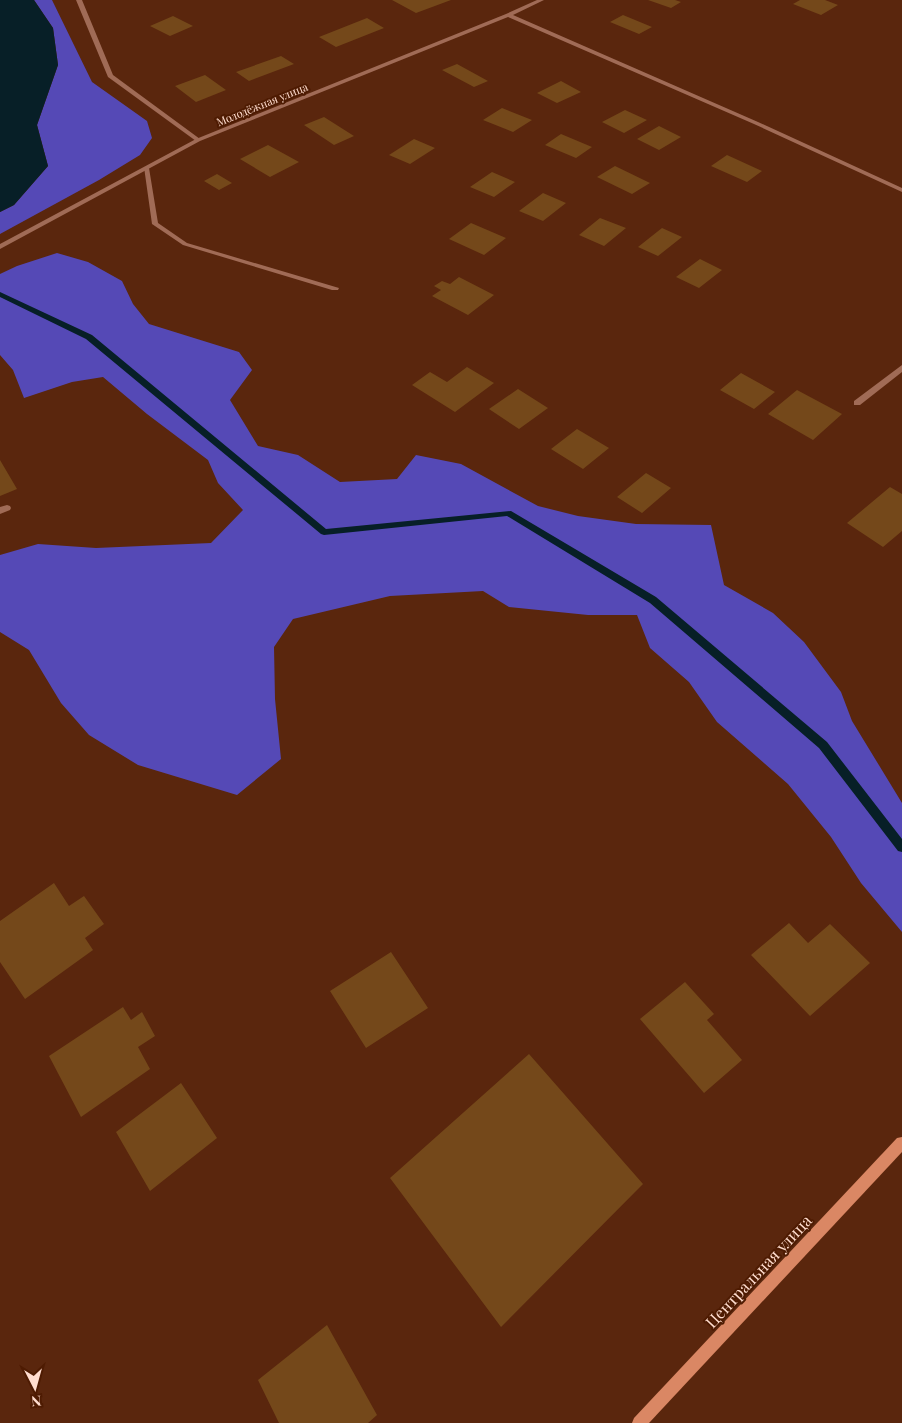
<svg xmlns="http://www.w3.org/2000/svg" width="902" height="1423" font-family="'Playfair Display',serif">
<rect width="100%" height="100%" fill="#5a260d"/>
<path fill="#5549b6" d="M34 0H52L92 82 147 121 152 138 140 155 99 180 0 234V212L14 205 48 166 37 125 58 65 53 28Z
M57 253 88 262 122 281 133 304 149 324 239 352 252 370 230 400 258 446 298 455 340 482 397 479 416 455 461 464 538 506 578 516 636 524 711 525 724 585 773 613 804 642 841 692 852 721 902 803V932L861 883 831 837 788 784 717 722 689 682 650 648 637 615H588L509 607 483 591 390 596 293 619 274 647 275 699 281 759 237 795 138 765 89 735 61 703 29 650 0 632V555L38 544 96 548 211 543 243 510 218 483 208 460 147 414 103 377 72 382 24 398 13 370 0 355V274L17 266Z"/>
<path fill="#071f27" d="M0 0H34L53 28 58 65 37 125 48 166 14 205 0 212Z"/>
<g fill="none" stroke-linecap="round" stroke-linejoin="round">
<path fill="#071f27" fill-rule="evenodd" d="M0 292 92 335 326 529 511 511 656 597 827 742 902 839V852L898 851 819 748 650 603 507 516 324 535 321 534 86 339 0 297Z"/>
</g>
<path fill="#74481a" d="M392 0H451L416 13Z
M648 0H675L681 2 671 8Z
M800 0H825L838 5 821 15 793 4Z
M623 15 652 27 639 34 610 22Z
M173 16 193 26 170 36 150 26Z
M367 18 384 28 336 47 319 37Z
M281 56 294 64 249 81 236 72Z
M457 64 488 81 474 87 442 70Z
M205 75 226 90 196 102 175 86Z
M561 81 581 92 557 103 537 93Z
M502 108 532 120 513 132 483 120Z
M625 110 647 120 624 133 602 122Z
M324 117 354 136 334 145 304 125Z
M659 126 681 137 659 150 637 139Z
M561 134 592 147 576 158 545 145Z
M414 139 435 148 410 164 389 155Z
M268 145 299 162 270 177 240 159Z
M727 155 762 171 747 182 711 166Z
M615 166 650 183 632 194 597 177Z
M492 172 515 182 494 197 470 187Z
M217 174 232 183 219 190 204 181Z
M543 193 566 203 543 221 519 211Z
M600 218 626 228 604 246 579 235Z
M471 223 506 238 484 255 449 239Z
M662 228 682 237 658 256 638 247Z
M700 259 722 270 699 288 676 277Z
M459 277 494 295 468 315 432 296 441 290 434 286 442 281 450 284Z
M467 367 494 383 455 412 412 385 430 372 447 382Z
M741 373 775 392 754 409 720 390Z
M518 389 548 408 519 429 489 409Z
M797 390 842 414 813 440 768 414Z
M577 429 609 448 583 469 551 449Z
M0 460 17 489 0 496Z
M646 473 671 488 642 513 617 497Z
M890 487 902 494V531L883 547 847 523Z
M54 883 69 906 84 896 104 924 85 938 93 950 25 999 0 962V921Z
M789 923 808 943 830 924 870 963 810 1016 751 955Z
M391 952 428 1008 366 1048 330 991Z
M685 982 714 1014 707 1020 742 1060 704 1093 640 1019Z
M123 1007 131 1020 142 1012 155 1036 138 1047 150 1069 81 1117 49 1056Z
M529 1054 643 1184 501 1327 390 1178Z
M181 1083 217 1138 150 1191 116 1132Z
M327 1325 377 1415 368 1423H279L258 1380Z"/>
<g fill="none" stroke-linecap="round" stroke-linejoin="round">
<path fill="#a06b56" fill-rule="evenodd" d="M76 0H82L113 75 200 139V141H196L108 77Z
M144 167 149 168 158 223 187 243 339 288 338 290H332L183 245 152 224Z
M902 365V372L860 405H854V401Z
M7 505 10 506 11 508 10 510 0 514V507Z"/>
<path fill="#a06b56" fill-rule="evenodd" d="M537 0H544L513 15 758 122 902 188V192L754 124 508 17 200 141 0 249V244L196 139 506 14Z"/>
<path fill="#da8764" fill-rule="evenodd" d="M902 1137V1152L649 1423H632L634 1418 897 1138Z"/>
</g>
<g text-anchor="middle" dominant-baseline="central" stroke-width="4" stroke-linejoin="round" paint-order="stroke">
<g font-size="11" fill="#ffddcf" stroke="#4e1b02">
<text transform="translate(262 104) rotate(-22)">Молодёжная улица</text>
</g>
<g font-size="16" fill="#ffddcf" stroke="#4e1b02">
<text transform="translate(758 1271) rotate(-47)">Центральная улица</text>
</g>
</g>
<g transform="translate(35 1388) rotate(174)" stroke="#4e1b02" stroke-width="4" paint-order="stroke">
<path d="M0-4L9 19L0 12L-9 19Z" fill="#ffddcf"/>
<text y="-8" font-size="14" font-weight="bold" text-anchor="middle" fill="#ffddcf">N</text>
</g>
</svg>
